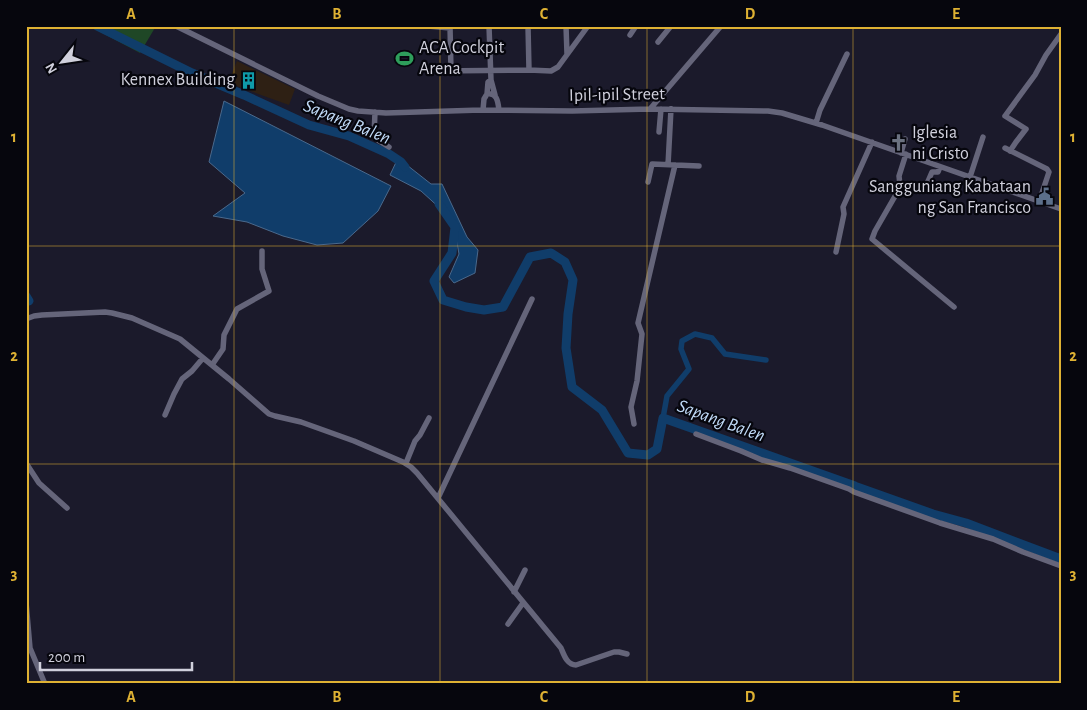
<svg xmlns="http://www.w3.org/2000/svg" width="1087" height="710" font-family="'Alegreya Sans',sans-serif">
<rect width="100%" height="100%" fill="#1b1a2b"/>
<path fill="#2e2014" d="M237 61 295 89 289 105 228 83Z"/>
<path fill="#1f4726" d="M89 26H156L140 53Z"/>
<path fill="#103d6a" stroke="#4a698c" d="M224 101 391 186 378 211 343 243 317 245 283 236 247 222 213 216 245 193 209 162Z
M398 158 431 184H442L467 237 478 250 475 273 454 283 449 277 459 254 453 220 421 191 390 175Z"/>
<g fill="none" stroke-linecap="round" stroke-linejoin="round">
<path stroke="#4a698c" stroke-width="1" d="M657 449 659 450"/>
<path stroke="#103d6a" stroke-width="5.5" d="M663 418 667 396 689 369 681 349 682 341 695 334 712 338 725 354 766 360"/>
<path stroke="#103d6a" stroke-width="9" d="M97 26 192 73 244 95 309 125 349 136 389 154 401 162 405 167
M439 204 455 227 452 253 434 281 443 300 466 307 484 310 503 307 530 257 551 253 565 262 573 280 568 314 566 348 572 387 602 410 628 453 648 455 657 449 663 418 855 486
M26 296 29 301
M857 487 933 514 966 523 1061 559"/>
<path stroke="#65657a" stroke-width="5.5" d="M176 26 318 96 349 109 358 111 386 113 481 110 572 111 650 109 768 111 782 113 822 125 1061 209
M428 26 450 28
M450 26 451 71
M489 26 491 80
M528 26 529 70
M566 26 567 54
M630 35 636 26
M658 42 671 26
M437 71 529 70 551 71 558 67 588 26
M487 94 488 82 491 80 495 95
M650 109 721 26
M483 110 484 99 487 94C497 92 498 102 499 110
M375 112 374 136 379 141 389 147
M816 123 820 110 847 54
M659 132 661 109
M1005 148 1047 169 1049 172 1039 202
M1010 151 1016 142 1026 129 1005 116 1035 75 1046 55 1061 34
M901 153 905 139
M906 154 899 176 900 185 898 191 875 231 872 239 954 307
M668 165 671 109
M970 177 983 137
M648 182 652 164 699 166
M926 186 932 172H938L940 167
M836 252 844 214 843 207 872 142
M26 319 34 316 42 315 105 312 112 313 132 318 180 339 229 379 269 414 275 416 301 422 354 441 403 462 411 467 417 473 561 648C564 655 567 665 576 665L614 652H619L627 654
M212 365 223 349 224 335 237 309 269 291 262 269V251
M165 415 174 394 182 379 192 371 203 358
M634 424 631 407 637 381 642 334 638 323 675 165
M696 434 741 451 762 460 790 468 849 489 854 492 940 523 993 539 1023 552 1061 566
M26 463 39 483 67 508
M406 463 415 441 420 435 429 418
M438 498 532 299
M514 592 525 570
M26 602 30 648 45 684
M508 624 523 603"/>
</g>
<path fill="none" stroke="#deb133" stroke-width="1" stroke-opacity="0.55" d="M234 26V684M440 26V684M647 26V684M853 26V684M26 246H1061M26 464H1061"/>
<defs>
<symbol id="stadium-bare" viewBox="-9 -9 18 18"><path d="M0-5a6.5 5 0 1 0 0 10a6.5 5 0 1 0 0-10ZM-3.5-1.8h7v3.6h-7Z" fill="#2e9e5b" stroke="#06060d" stroke-width="2.5" paint-order="stroke"/></symbol>
<symbol id="building-bare" viewBox="-9 -9 18 18"><path d="M-4-6H4V6H1V3H-1V6H-4ZM-2.5-4.3h1.7v1.8h-1.7ZM.8-4.3h1.7v1.8H.8ZM-2.5-1h1.7V.8h-1.7ZM.8-1h1.7V.8H.8Z" fill="#0f9aa8" stroke="#06060d" stroke-width="2.5" paint-order="stroke"/></symbol>
<symbol id="church-bare" viewBox="-9 -9 18 18"><path d="M-1.2-6h2.4v3.5h3.3v2.4h-3.3V6h-2.4V-.1h-3.3v-2.4h3.3Z" fill="#6b7280" stroke="#06060d" stroke-width="2.5" paint-order="stroke"/></symbol>
<symbol id="civic-bare" viewBox="-9 -9 18 18"><path d="M-.6-6.5H3V-4.5H.6V-3L4-1V1h2V6H-6V1h2V-1L-.6-3ZM-1.2 2.5V6h2.4V2.5Z" fill="#5c6f8a" stroke="#06060d" stroke-width="2.5" paint-order="stroke"/></symbol>
</defs>
<g fill-rule="evenodd">
<use href="#stadium-bare" x="392" y="46" width="25" height="25"/>
<use href="#building-bare" x="236" y="68" width="25" height="25"/>
<use href="#church-bare" x="886" y="130" width="25" height="25"/>
<use href="#civic-bare" x="1032" y="184" width="25" height="25"/>
</g>
<g text-anchor="middle" dominant-baseline="central" stroke-width="4.5" stroke-linejoin="round" paint-order="stroke">
<g font-size="18" fill="#d0d0dc" stroke="#06060d" text-anchor="start">
<text x="419" y="48">ACA Cockpit<tspan x="419" dy="21">Arena</tspan></text>
<text x="235" y="80" text-anchor="end">Kennex Building</text>
<text x="912" y="133">Iglesia<tspan x="912" dy="21">ni Cristo</tspan></text>
<text x="1031" y="187" text-anchor="end">Sangguniang Kabataan<tspan x="1031" dy="21">ng San Francisco</tspan></text>
</g>
<g font-size="18" fill="#d0d0dc" stroke="#06060d">
<text transform="translate(617 95) rotate(-1)">Ipil-ipil Street</text>
</g>
<g font-size="19" font-style="italic" fill="#c0daf7" stroke="#06060d">
<text transform="translate(347 122) rotate(22)">Sapang Balen</text>
<text transform="translate(721 421) rotate(20)">Sapang Balen</text>
</g>
</g>
<rect width="1087" height="710" fill="none" stroke="#06060d" stroke-width="55"/>
<g transform="translate(62 62) rotate(240)" stroke="#06060d" stroke-width="4" paint-order="stroke">
<path d="M0-4L9 19L0 12L-9 19Z" fill="#d0d0dc"/>
<text y="-8" font-size="14" font-weight="bold" text-anchor="middle" fill="#d0d0dc">N</text>
</g>
<path d="M40 662v8h152v-8" fill="none" stroke="#d0d0dc" stroke-width="2.5"/>
<text x="48" y="662" font-size="15" fill="#d0d0dc" stroke="#06060d" stroke-width="4" paint-order="stroke">200 m</text>
<rect x="28" y="28" width="1032" height="654" fill="none" stroke="#deb133" stroke-width="2"/>
<g font-size="16" text-anchor="middle" font-weight="bold" fill="#deb133">
<text x="131" y="19">A</text>
<text x="337" y="19">B</text>
<text x="544" y="19">C</text>
<text x="750" y="19">D</text>
<text x="956" y="19">E</text>
<text x="14" y="142">1</text>
<text x="1073" y="142">1</text>
<text x="14" y="361">2</text>
<text x="1073" y="361">2</text>
<text x="14" y="579">3</text>
<text x="1073" y="579">3</text>
<text x="131" y="702">A</text>
<text x="337" y="702">B</text>
<text x="544" y="702">C</text>
<text x="750" y="702">D</text>
<text x="956" y="702">E</text>
</g>
</svg>
